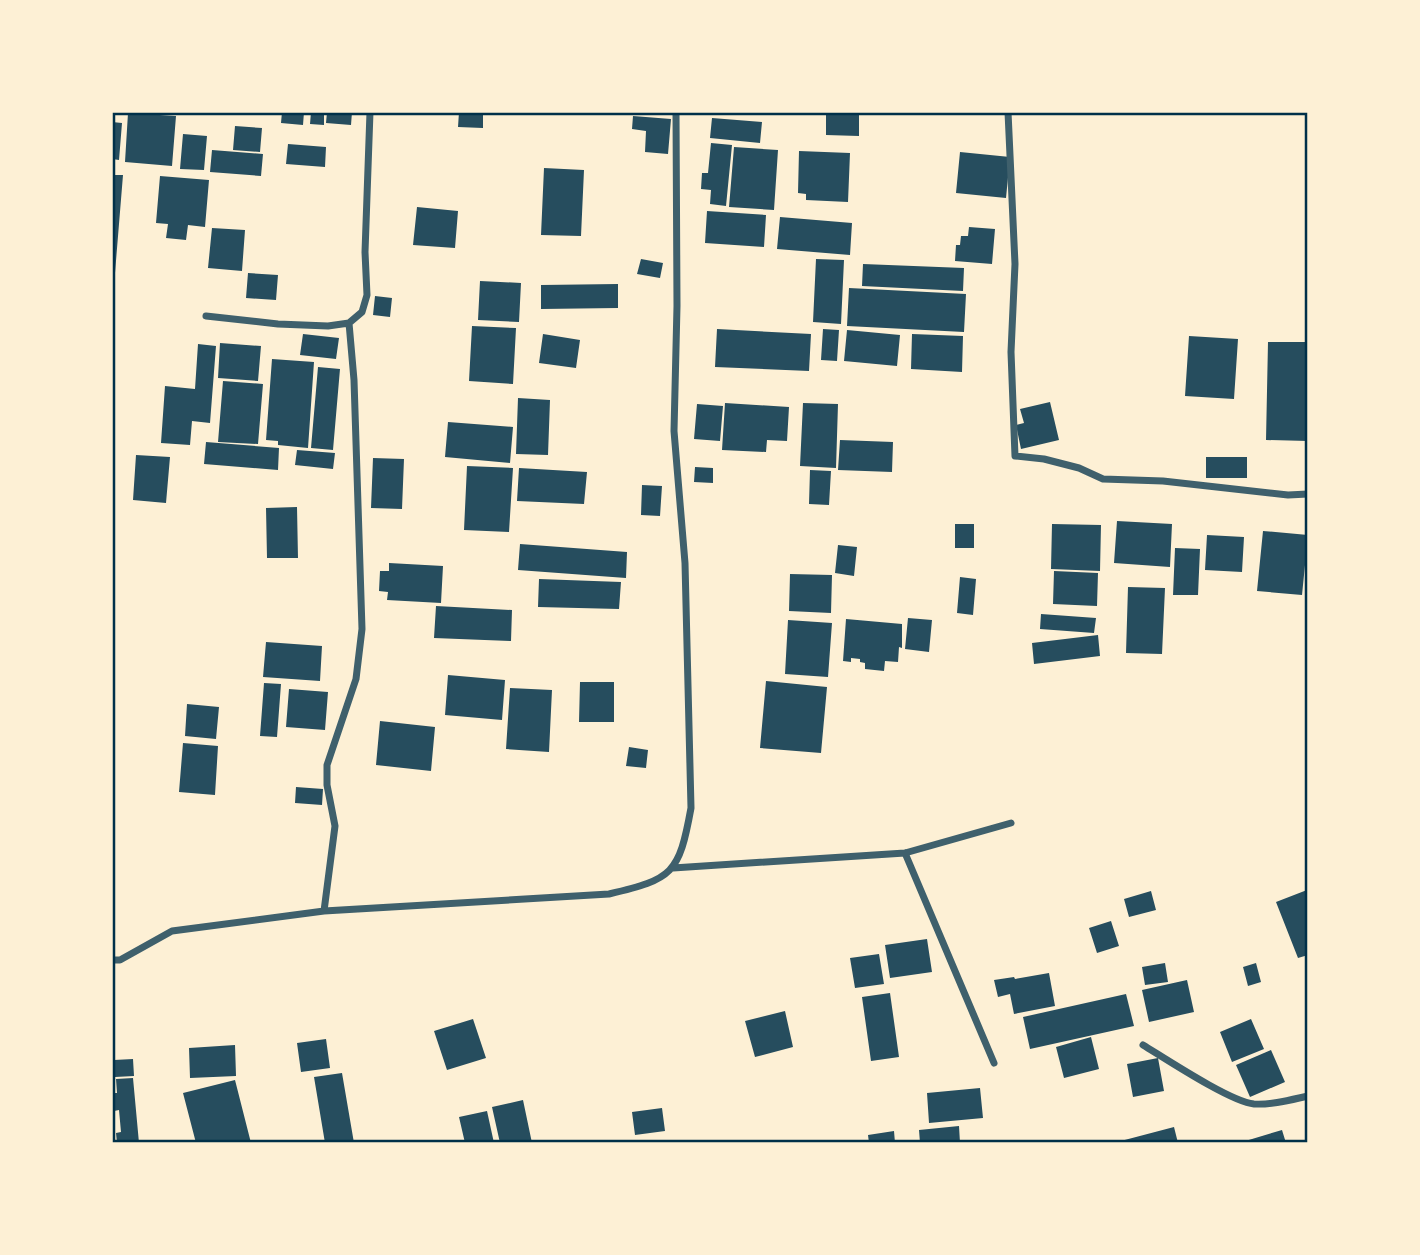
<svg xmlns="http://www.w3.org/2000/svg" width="1420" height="1255" font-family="'Varela Round',sans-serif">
<rect width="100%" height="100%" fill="#fdf0d5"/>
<path fill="#264d5e" d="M282 112H304L303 125 281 123Z
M311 112H324V125L310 124Z
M327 112H352L351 125 326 123Z
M459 112H483V128L458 127Z
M128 113 176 116 172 166 125 162Z
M826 114 859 115V136L826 135Z
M633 116 671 119 668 154 645 152 646 131 632 129Z
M712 118 762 122 760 143 710 138Z
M112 122 122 123 119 160 112 159Z
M235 126 262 128 260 152 233 150Z
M183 134 207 136 204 170 180 169Z
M711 143 732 145 726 206 710 204 711 190 701 189 702 173H708Z
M288 144 326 147 325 167 286 164Z
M734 147 778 150 774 210 729 207Z
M212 150 263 154 261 176 210 172Z
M799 151 850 153 848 202 806 200V194L798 193Z
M960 152 1010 157 1006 198 956 193Z
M544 168 584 170 581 236 541 235Z
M112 175H123L115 273H112Z
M160 176 209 180 205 227 188 225 186 240 166 238 168 224 156 223Z
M417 207 458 211 455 248 413 245Z
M707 211 766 215 764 247 705 243Z
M780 217 852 223 850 255 777 249Z
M969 227 995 229 992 264 955 261 956 245H960L961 236H968Z
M212 228 245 230 242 271 208 268Z
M641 259 663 263 660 278 637 274Z
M816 259 844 260 841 324 813 322Z
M863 264 964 268 963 291 862 286Z
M248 273 278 275 276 300 246 298Z
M480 281 521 283 519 322 478 320Z
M618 284V308L541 309V285Z
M849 288 966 294 964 332 847 326Z
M375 296 392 298 390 317 373 315Z
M472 326 516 328 513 384 469 381Z
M717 329 811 334 809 371 715 367Z
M823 329 839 330 837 361 821 360Z
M847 330 900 335 897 366 844 361Z
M303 334 339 338 336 359 300 355Z
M543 334 580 340 576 368 539 363Z
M912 334 963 336 962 372 911 369Z
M1189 336 1238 339 1234 399 1185 396Z
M1268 342H1308V441L1266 440Z
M220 343 261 346 258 381 218 378Z
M198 344 216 346 210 423 192 421 190 445 161 443 165 386 195 389Z
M272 359 314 362 308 448 278 445V441L266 440Z
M318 367 340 369 333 450 311 448Z
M223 381 263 384 258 444 218 442Z
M518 398 550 400 548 455 516 454Z
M1050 402 1059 440 1021 449 1016 425 1024 423 1020 409Z
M725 403 789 407 787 441 767 440 766 452 722 450Z
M803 403 838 404 836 468 800 466Z
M697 404 723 406 720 441 694 439Z
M448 422 513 427 510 463 445 457Z
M840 440 893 442 892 472 838 470Z
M206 442 279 448 278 470 204 464Z
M297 450 335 453 333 469 295 465Z
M136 455 170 457 166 503 133 500Z
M1206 457H1247V478H1206Z
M373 458 404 459 402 509 371 508Z
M467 466 513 468 509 532 464 530Z
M695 467 713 468V483L694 482Z
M519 468 587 472 584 504 517 501Z
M810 470 831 471 829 505 809 504Z
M642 485 662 486 660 516 641 515Z
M297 507 298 558H267L266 508Z
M1117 521 1172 524 1170 567 1114 563Z
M955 524H974V548H955Z
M1052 524 1101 525 1100 571 1051 569Z
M1263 531 1308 535 1302 595 1257 591Z
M1207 535 1244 537 1242 572 1205 570Z
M520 544 627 552 626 578 518 570Z
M838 545 857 547 854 576 835 573Z
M1175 548 1200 549 1198 595H1173Z
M389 563 443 566 441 603 387 600 388 592 379 591 380 571H389Z
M1054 571 1098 573 1097 606 1053 604Z
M790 574 832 575 831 613 789 611Z
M960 577 976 579 973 615 957 613Z
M539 579 621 582 619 609 538 607Z
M1128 587 1165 588 1162 654 1126 653Z
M436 606 512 610 511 641 434 638Z
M1041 614 1096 618 1094 633 1040 629Z
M908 618 932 620 929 652 905 649Z
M846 619 902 624V648L899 647 898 662 885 661 884 671 865 669V663L860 662V659L851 658V662L843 661Z
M788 620 832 623 828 677 785 674Z
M1098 635 1100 656 1034 664 1032 643Z
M266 642 322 646 320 681 263 677Z
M448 675 505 680 502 720 445 715Z
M766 681 827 687 821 753 760 748Z
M580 682H614V722H579Z
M264 683 281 684 277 737 260 736Z
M510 688 552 690 549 752 506 749Z
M289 689 328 692 325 730 286 727Z
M187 704 219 707 216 739 185 736Z
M380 721 435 727 431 771 376 765Z
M183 743 218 746 215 795 179 792Z
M629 747 648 750 646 768 626 766Z
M296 787 323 789 322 805 295 803Z
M1307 890 1308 955 1298 958 1276 902Z
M1151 891 1156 910 1129 917 1124 899Z
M1111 921 1119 946 1097 953 1089 928Z
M927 939 932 972 890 978 885 945Z
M879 954 884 984 855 988 850 958Z
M1165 963 1168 982 1145 985 1142 967Z
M1256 963 1261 982 1248 986 1243 967Z
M1049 973 1055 1006 1014 1014 1010 994 998 997 994 980 1014 977 1015 979Z
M1187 980 1194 1012 1149 1022 1142 990Z
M890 993 899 1057 871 1061 862 997Z
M1126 994 1134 1026 1030 1049 1023 1017Z
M785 1011 793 1047 755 1057 745 1021Z
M473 1019 486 1058 447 1070 434 1031Z
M1251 1019 1264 1049 1232 1062 1220 1032Z
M1091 1037 1099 1069 1064 1078 1056 1047Z
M326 1039 330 1068 301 1072 297 1043Z
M235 1045 236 1076 190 1078 189 1048Z
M1271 1050 1285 1082 1250 1097 1236 1065Z
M1158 1058 1164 1091 1133 1097 1127 1064Z
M133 1059 134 1076 115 1077 114 1060Z
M342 1073 354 1143H325L314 1077Z
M133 1078 139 1143H117L116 1133 121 1132 119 1110 114 1111 112 1093H117L116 1079Z
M235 1080 251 1143H196L183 1093Z
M980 1088 983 1118 929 1123 927 1093Z
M523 1100 532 1143H500L492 1107Z
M662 1108 665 1131 635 1135 632 1112Z
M487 1111 494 1143H465L459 1117Z
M959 1126 960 1143H920L919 1130Z
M1174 1127 1178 1143H1117V1142Z
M1282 1130 1286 1143H1242V1142Z
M894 1131 895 1143H869L868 1135Z"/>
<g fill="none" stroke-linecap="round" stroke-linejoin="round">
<path stroke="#3f606c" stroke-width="7" d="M1008 112 1015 264 1011 352 1015 456 1044 459 1079 468 1103 479 1163 481 1288 495 1308 494
M206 316 278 324 328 326 349 323 362 312 367 295 365 252 370 112
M905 853 994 1063
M673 868 905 853 1011 823
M324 911 335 826 327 785V765L356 679 362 629 354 380 349 323
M112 960H120L172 931 324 911 609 894C673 879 679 874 691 808L685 563 674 431 677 306 676 112
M1143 1045C1166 1059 1231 1102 1254 1104 1272 1105 1290 1100 1308 1096"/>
</g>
<rect width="1420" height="1255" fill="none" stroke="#fdf0d5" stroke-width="228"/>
<rect x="114" y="114" width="1192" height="1027" fill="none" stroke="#003049" stroke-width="2.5"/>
</svg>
